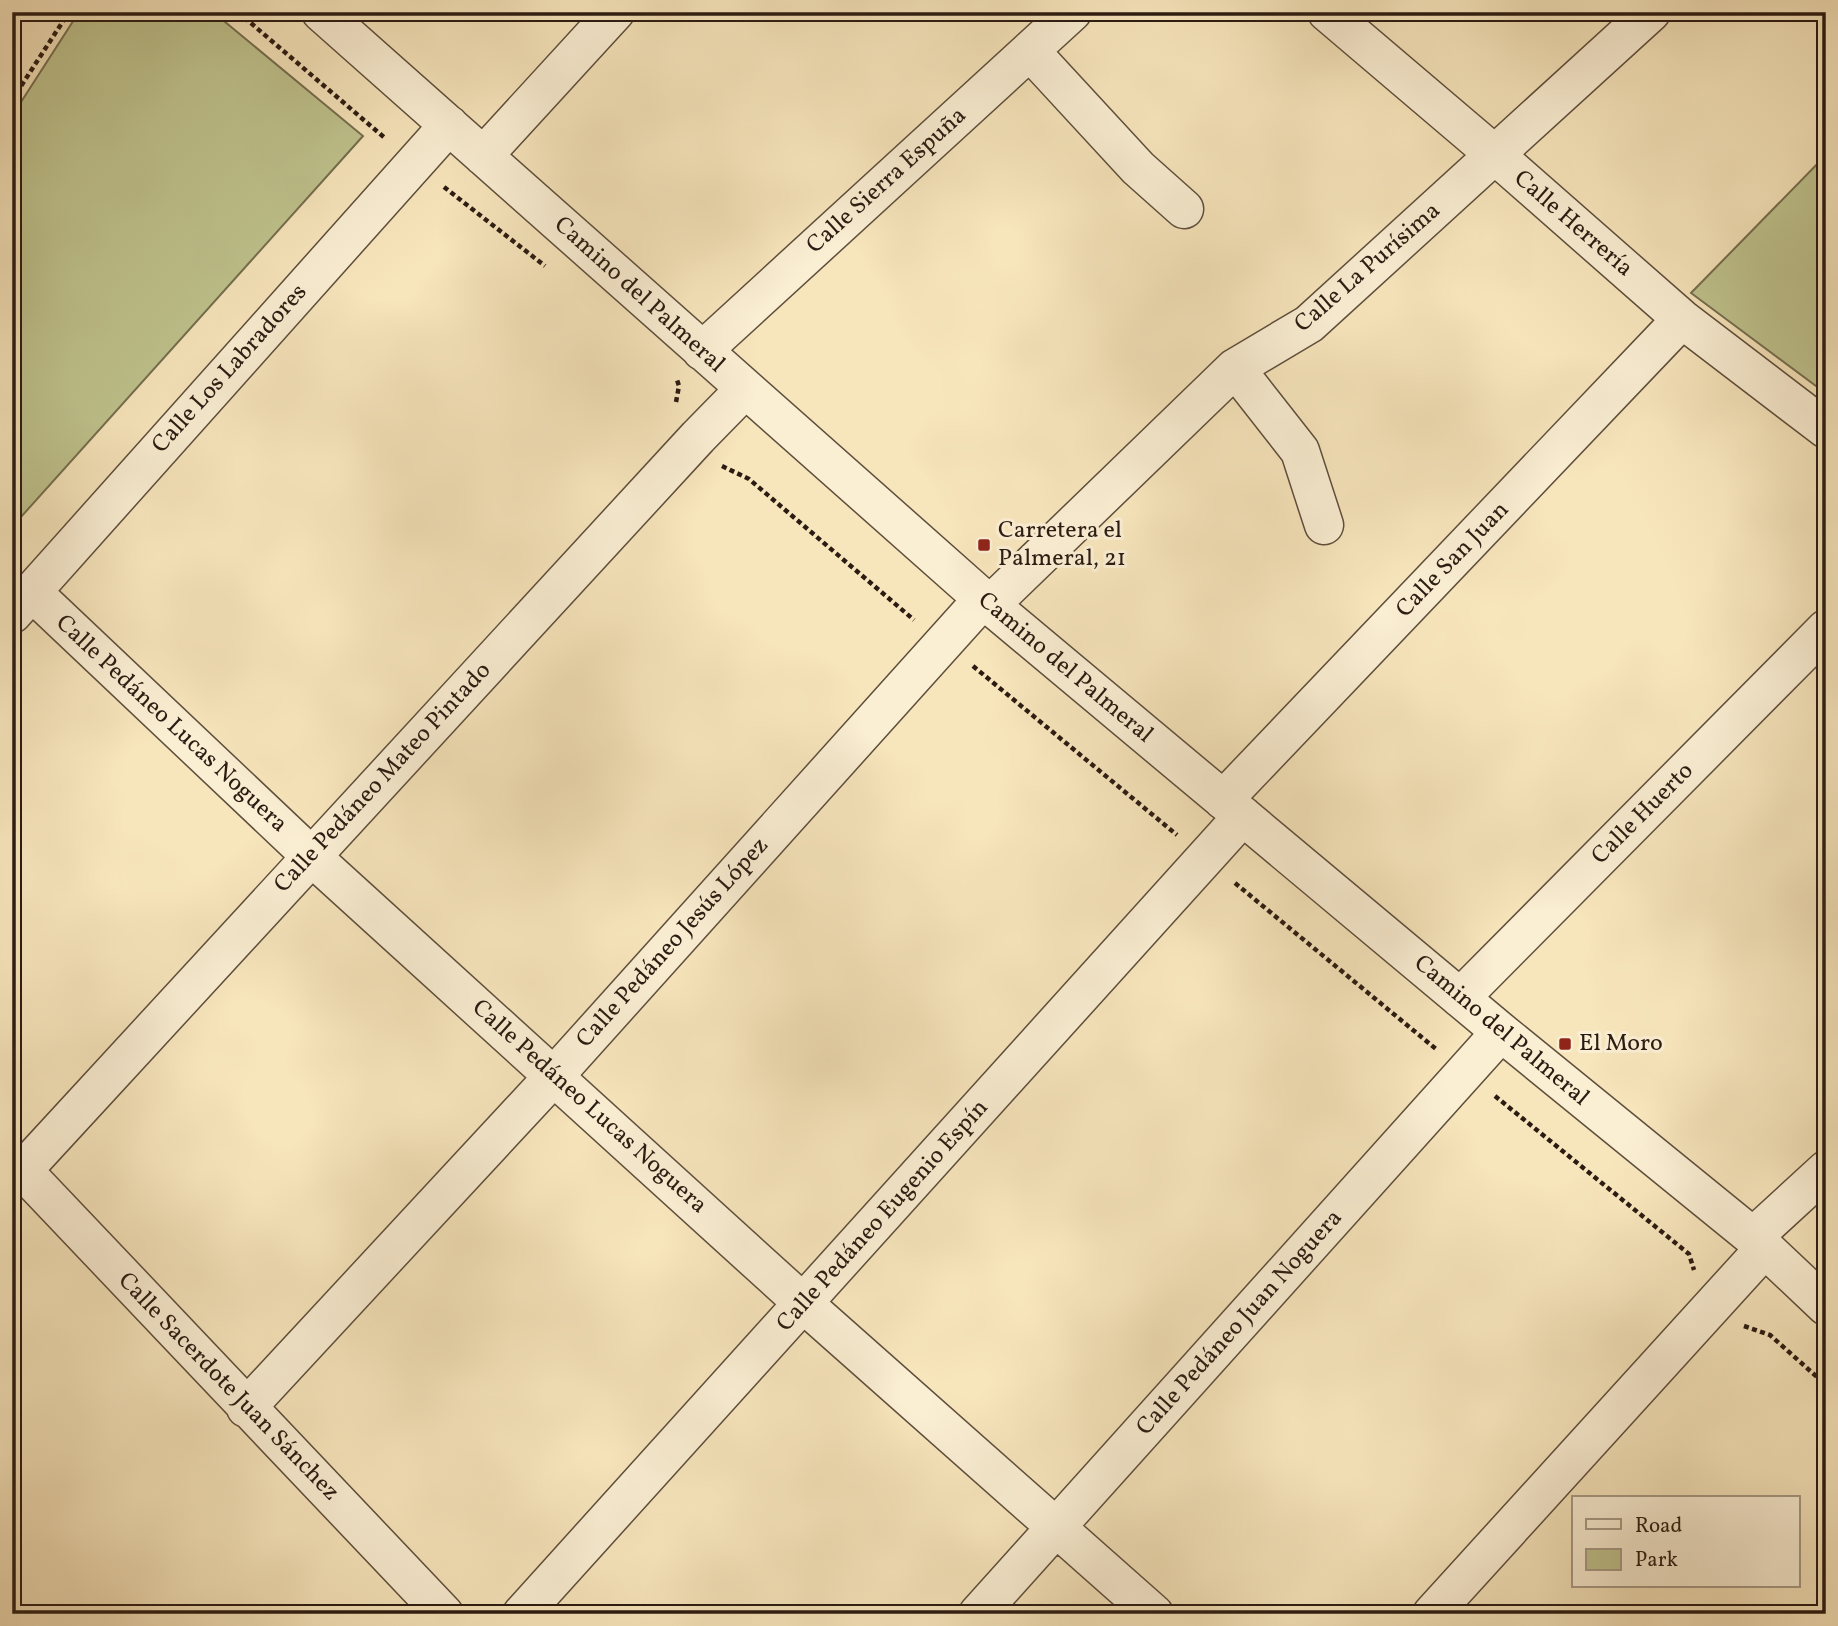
<svg xmlns="http://www.w3.org/2000/svg" width="1838" height="1626" font-family="Vollkorn,serif">
<rect width="100%" height="100%" fill="#f7e5bc"/>
<filter id="stains"><feTurbulence type="fractalNoise" baseFrequency=".00286" numOctaves="4"/><feColorMatrix values="0 0 0 0 .2 0 0 0 0 .09 0 0 0 0 .02 0 0 0 .5 -.17"/></filter>
<radialGradient id="worn" r=".72"><stop offset=".6" stop-color="#630" stop-opacity="0"/><stop offset="1" stop-color="#630" stop-opacity=".3"/></radialGradient>
<path fill="#bfc38e" stroke="#756f50" stroke-width="2" d="M79 12H213L363 136 12 527V116Z
M1826 155V378L1816 386 1691 293Z"/>
<g fill="none" stroke-linecap="round" stroke-linejoin="round">
<defs>
<path id="minor" d="M321 12 983 599 1501 1032 1753 1237 1826 1306
M1327 12 1494 154 1682 319 1826 429
M1030 51 1138 168 1184 209
M483 156 615 12
M702 351 1072 12
M1235 368 1300 451 1324 525
M32 592 311 856 804 1304 1154 1614
M990 605 1235 368 1309 324 1651 12
M12 614 449 125
M1223 800 1682 319
M1460 998 1826 629
M12 1159 444 1614
M23 1170 698 437 745 389
M1753 1237 1826 1170
M246 1408 555 1075 983 599
M522 1614 1243 816
M978 1614 1501 1032
M1432 1614 1765 1248"/>
</defs>
<use href="#minor" stroke="#5e4e3c" stroke-width="41"/>
<path stroke="#2b1b12" stroke-width="4.5" stroke-dasharray="5 3.5" stroke-linecap="butt" d="M238 12 386 139
M12 100 69 12
M444 187 545 266
M676 402 679 386 677 380
M722 466 749 479 914 620
M973 666 1177 835
M1235 883 1436 1049
M1495 1096 1689 1254 1694 1270
M1744 1326 1770 1335 1826 1385"/>
<use href="#minor" stroke="#faeed3" stroke-width="38"/>
</g>
<g fill="#8f2418" stroke="#faeed3" stroke-width="2.5">
<rect x="977" y="538" width="14" height="14" rx="3.5"/>
<rect x="1558" y="1037" width="14" height="14" rx="3.5"/>
</g>
<g text-anchor="middle" dominant-baseline="central" stroke-width="6" stroke-linejoin="round" paint-order="stroke">
<g font-size="24" fill="#2b1b12" stroke="#faeed3">
<text transform="translate(887 181) rotate(-42)">Calle Sierra Espuña</text>
<text transform="translate(1573 224) rotate(41)">Calle Herrería</text>
<text transform="translate(1368 268) rotate(-41)">Calle La Purísima</text>
<text transform="translate(639 295) rotate(42)">Camino del Palmeral</text>
<text transform="translate(230 369) rotate(-48)">Calle Los Labradores</text>
<text transform="translate(1453 560) rotate(-46)">Calle San Juan</text>
<text transform="translate(1065 668) rotate(40)">Camino del Palmeral</text>
<text transform="translate(171 724) rotate(43)">Calle Pedáneo Lucas Noguera</text>
<text transform="translate(383 778) rotate(-47)">Calle Pedáneo Mateo Pintado</text>
<text transform="translate(1643 814) rotate(-45)">Calle Huerto</text>
<text transform="translate(673 943) rotate(-48)">Calle Pedáneo Jesús López</text>
<text transform="translate(1501 1031) rotate(40)">Camino del Palmeral</text>
<text transform="translate(589 1107) rotate(42)">Calle Pedáneo Lucas Noguera</text>
<text transform="translate(883 1216) rotate(-48)">Calle Pedáneo Eugenio Espín</text>
<text transform="translate(1240 1323) rotate(-48)">Calle Pedáneo Juan Noguera</text>
<text transform="translate(228 1387) rotate(46)">Calle Sacerdote Juan Sánchez</text>
</g>
<g font-size="24" fill="#2b1b12" stroke="#faeed3" text-anchor="start">
<text x="998" y="531">Carretera el<tspan x="998" dy="28">Palmeral, 21</tspan></text>
<text x="1579" y="1044">El Moro</text>
</g>
</g>
<rect width="1838" height="1626" fill="none" stroke="#f7e5bc" stroke-width="42"/>
<rect x="14" y="14" width="1810" height="1598" fill="none" stroke="#2b1b12" stroke-width="3.5"/>
<rect x="21" y="21" width="1796" height="1584" fill="none" stroke="#2b1b12" stroke-width="2"/>
<rect x="1572" y="1496" width="228" height="91" fill="#faeed3" stroke="#a79a86" stroke-width="2"/>
<rect x="1586" y="1519" width="35" height="10" fill="#faeed3" stroke="#a79a86" stroke-width="2"/>
<text x="1635" y="1532" font-size="21" fill="#2b1b12">Road</text>
<rect x="1586" y="1549" width="35" height="21" fill="#bfc38e" stroke="#a79a86" stroke-width="2"/>
<text x="1635" y="1566" font-size="21" fill="#2b1b12">Park</text>
<rect width="100%" height="100%" filter="url(#stains)"/>
<rect width="100%" height="100%" fill="url(#worn)"/>
</svg>
